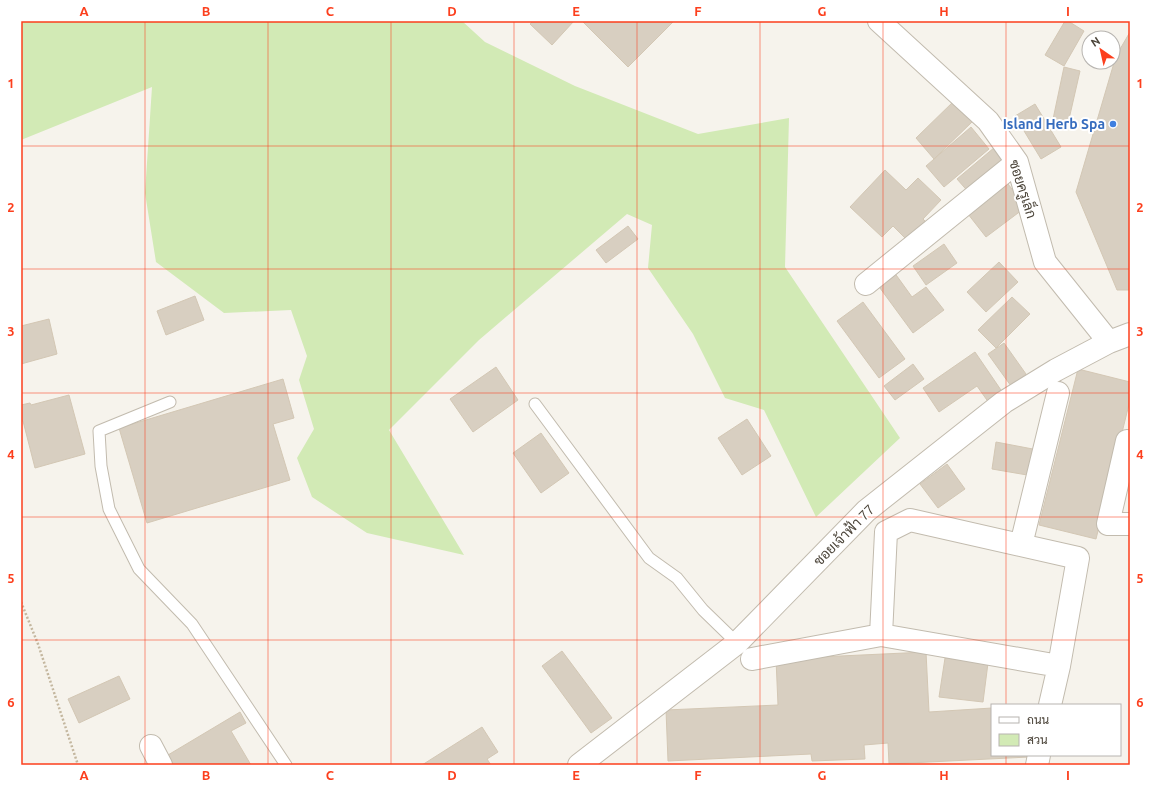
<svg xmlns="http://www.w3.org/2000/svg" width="1151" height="786" font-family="Ubuntu,Sarabun,sans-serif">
<rect width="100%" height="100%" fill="#f6f3ec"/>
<path fill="#d2eab5" d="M21 21H462L485 42 575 86 698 134 789 118 785 267 900 438 816 517 764 410 725 398 693 334 648 268 652 225 627 214 479 340 389 430 464 555 367 533 312 497 297 458 314 429 299 380 307 356 291 310 224 313 156 262 145 193 152 87 21 140Z"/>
<path fill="#d8cfc1" stroke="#d3c7b4" d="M533 21H574L552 45 530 24Z
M582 21H672L673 22 628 67Z
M1065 21H1068L1084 31 1064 66 1045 55Z
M1130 32V290H1117L1076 192 1116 56Z
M1064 67 1080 71 1067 128 1052 124Z
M955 100 974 120 934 159 916 138Z
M1035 104 1061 147 1041 159 1015 116Z
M971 127 989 149 944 187 926 166Z
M995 147 1008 163 971 195 957 179Z
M885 170 906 190 918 178 941 200 923 219 926 222 908 241 893 226 882 237 850 207Z
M1008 184 1026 207 986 237 968 214Z
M628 226 638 239 606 263 596 250Z
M944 244 957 263 926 285 913 266Z
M999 262 1018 282 986 312 967 292Z
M894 272 912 297 926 287 944 310 913 333 877 284Z
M195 296 204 320 166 335 157 311Z
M1012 297 1030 314 996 348 978 330Z
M863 302 905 359 879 378 837 321Z
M49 319 57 354 21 364V326Z
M1004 343 1026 374 1011 386 988 354Z
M975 352 1003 393 989 403 977 386 939 412 923 388Z
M913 364 924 379 895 400 884 386Z
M496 367 518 400 473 432 450 399Z
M1078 369 1130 382V400L1096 539 1039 525Z
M283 379 294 418 273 424 290 480 147 523 119 428Z
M69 395 85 454 35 468 23 421H21V405L30 403 31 405Z
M747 419 771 456 742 475 718 438Z
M541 433 569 473 541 493 513 453Z
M996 442 1038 450 1033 476 992 469Z
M947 464 965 489 938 508 920 484Z
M562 651 612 718 591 733 542 666Z
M926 652 929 712 992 708V755H1029V757L889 764 888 743 864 745 865 759 812 761 811 754 668 761 666 710 778 705 776 659Z
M945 658 988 663 983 702 939 697Z
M119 676 130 699 79 723 68 699Z
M240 712 246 723 231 731 251 765H174L168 755Z
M482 727 498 752 487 759 491 765H422Z"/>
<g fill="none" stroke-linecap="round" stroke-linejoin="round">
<defs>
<path id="lane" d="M170 402 99 431 101 466 109 509 139 569 192 624 286 765
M535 404 649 558 677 578 703 610 737 643"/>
<path id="street" d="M879 21 988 121 1017 162 1045 262 1109 342
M866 284 1017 162
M1127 441 1108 524H1130
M1021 545 1058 393
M881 635 886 532 910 520 1078 558 1059 666 1050 705
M752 659 881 635 1059 666
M151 746 161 765
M579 765 737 643 866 511 1004 402 1056 370 1109 342 1130 334
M1037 765 1039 755"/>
</defs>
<use href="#lane" stroke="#c2bbae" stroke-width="13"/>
<use href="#street" stroke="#c2bbae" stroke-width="24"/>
<path stroke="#c4b79f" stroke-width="2.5" stroke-dasharray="2 2" stroke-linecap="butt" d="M21 602 38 644 78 765"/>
<use href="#lane" stroke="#fff" stroke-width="11"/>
<use href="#street" stroke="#fff" stroke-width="22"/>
</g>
<path fill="none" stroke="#fc3f1d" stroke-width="1" stroke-opacity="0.55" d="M145 21V765M268 21V765M391 21V765M514 21V765M637 21V765M760 21V765M883 21V765M1006 21V705M21 146H1130M21 269H1130M21 393H1130M21 517H1130M21 640H1130M1006 755V765"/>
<circle fill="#3f7fe0" stroke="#fff" stroke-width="1.5" cx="1113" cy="124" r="4"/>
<g text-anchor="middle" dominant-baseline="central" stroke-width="4" stroke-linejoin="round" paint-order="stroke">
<g font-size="14" font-weight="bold" fill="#366cbe" stroke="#fff" text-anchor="end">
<text x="1105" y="124">Island Herb Spa</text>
</g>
<g font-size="14" fill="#4b4439" stroke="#fff">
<text transform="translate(1023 189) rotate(72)">ซอยครูเล็ก</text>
<text transform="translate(844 535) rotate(-45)">ซอยเจ้าฟ้า 77</text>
</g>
</g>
<rect width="1151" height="786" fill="none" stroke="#ffffff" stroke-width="44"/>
<rect x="991" y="704" width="130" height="52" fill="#ffffff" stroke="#b7b4b0"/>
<rect x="999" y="717" width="20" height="6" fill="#ffffff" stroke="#b7b4b0"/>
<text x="1027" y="724" font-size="12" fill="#4b4439">ถนน</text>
<rect x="999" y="734" width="20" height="12" fill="#d2eab5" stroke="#b7b4b0"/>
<text x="1027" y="744" font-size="12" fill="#4b4439">สวน</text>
<g transform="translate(1101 50) rotate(326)"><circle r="19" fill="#ffffff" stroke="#b7b4b0"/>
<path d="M0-3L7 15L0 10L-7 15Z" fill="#fc3f1d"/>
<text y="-6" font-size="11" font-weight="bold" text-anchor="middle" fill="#4b4439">N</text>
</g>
<rect x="22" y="22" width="1107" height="742" fill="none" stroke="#fc3f1d" stroke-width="1.5"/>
<g font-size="13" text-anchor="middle" font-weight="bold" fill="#fc3f1d">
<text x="84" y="16">A</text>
<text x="206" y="16">B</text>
<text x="330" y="16">C</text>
<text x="452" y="16">D</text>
<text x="576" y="16">E</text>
<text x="698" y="16">F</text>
<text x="822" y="16">G</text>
<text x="944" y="16">H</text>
<text x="1068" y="16">I</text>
<text x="11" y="88">1</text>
<text x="1140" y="88">1</text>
<text x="11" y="212">2</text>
<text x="1140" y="212">2</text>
<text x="11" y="336">3</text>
<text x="1140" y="336">3</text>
<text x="11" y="459">4</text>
<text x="1140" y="459">4</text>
<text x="11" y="583">5</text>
<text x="1140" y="583">5</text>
<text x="11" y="707">6</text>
<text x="1140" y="707">6</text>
<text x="84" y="780">A</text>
<text x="206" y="780">B</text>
<text x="330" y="780">C</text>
<text x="452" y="780">D</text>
<text x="576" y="780">E</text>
<text x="698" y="780">F</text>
<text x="822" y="780">G</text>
<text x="944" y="780">H</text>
<text x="1068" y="780">I</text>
</g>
</svg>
